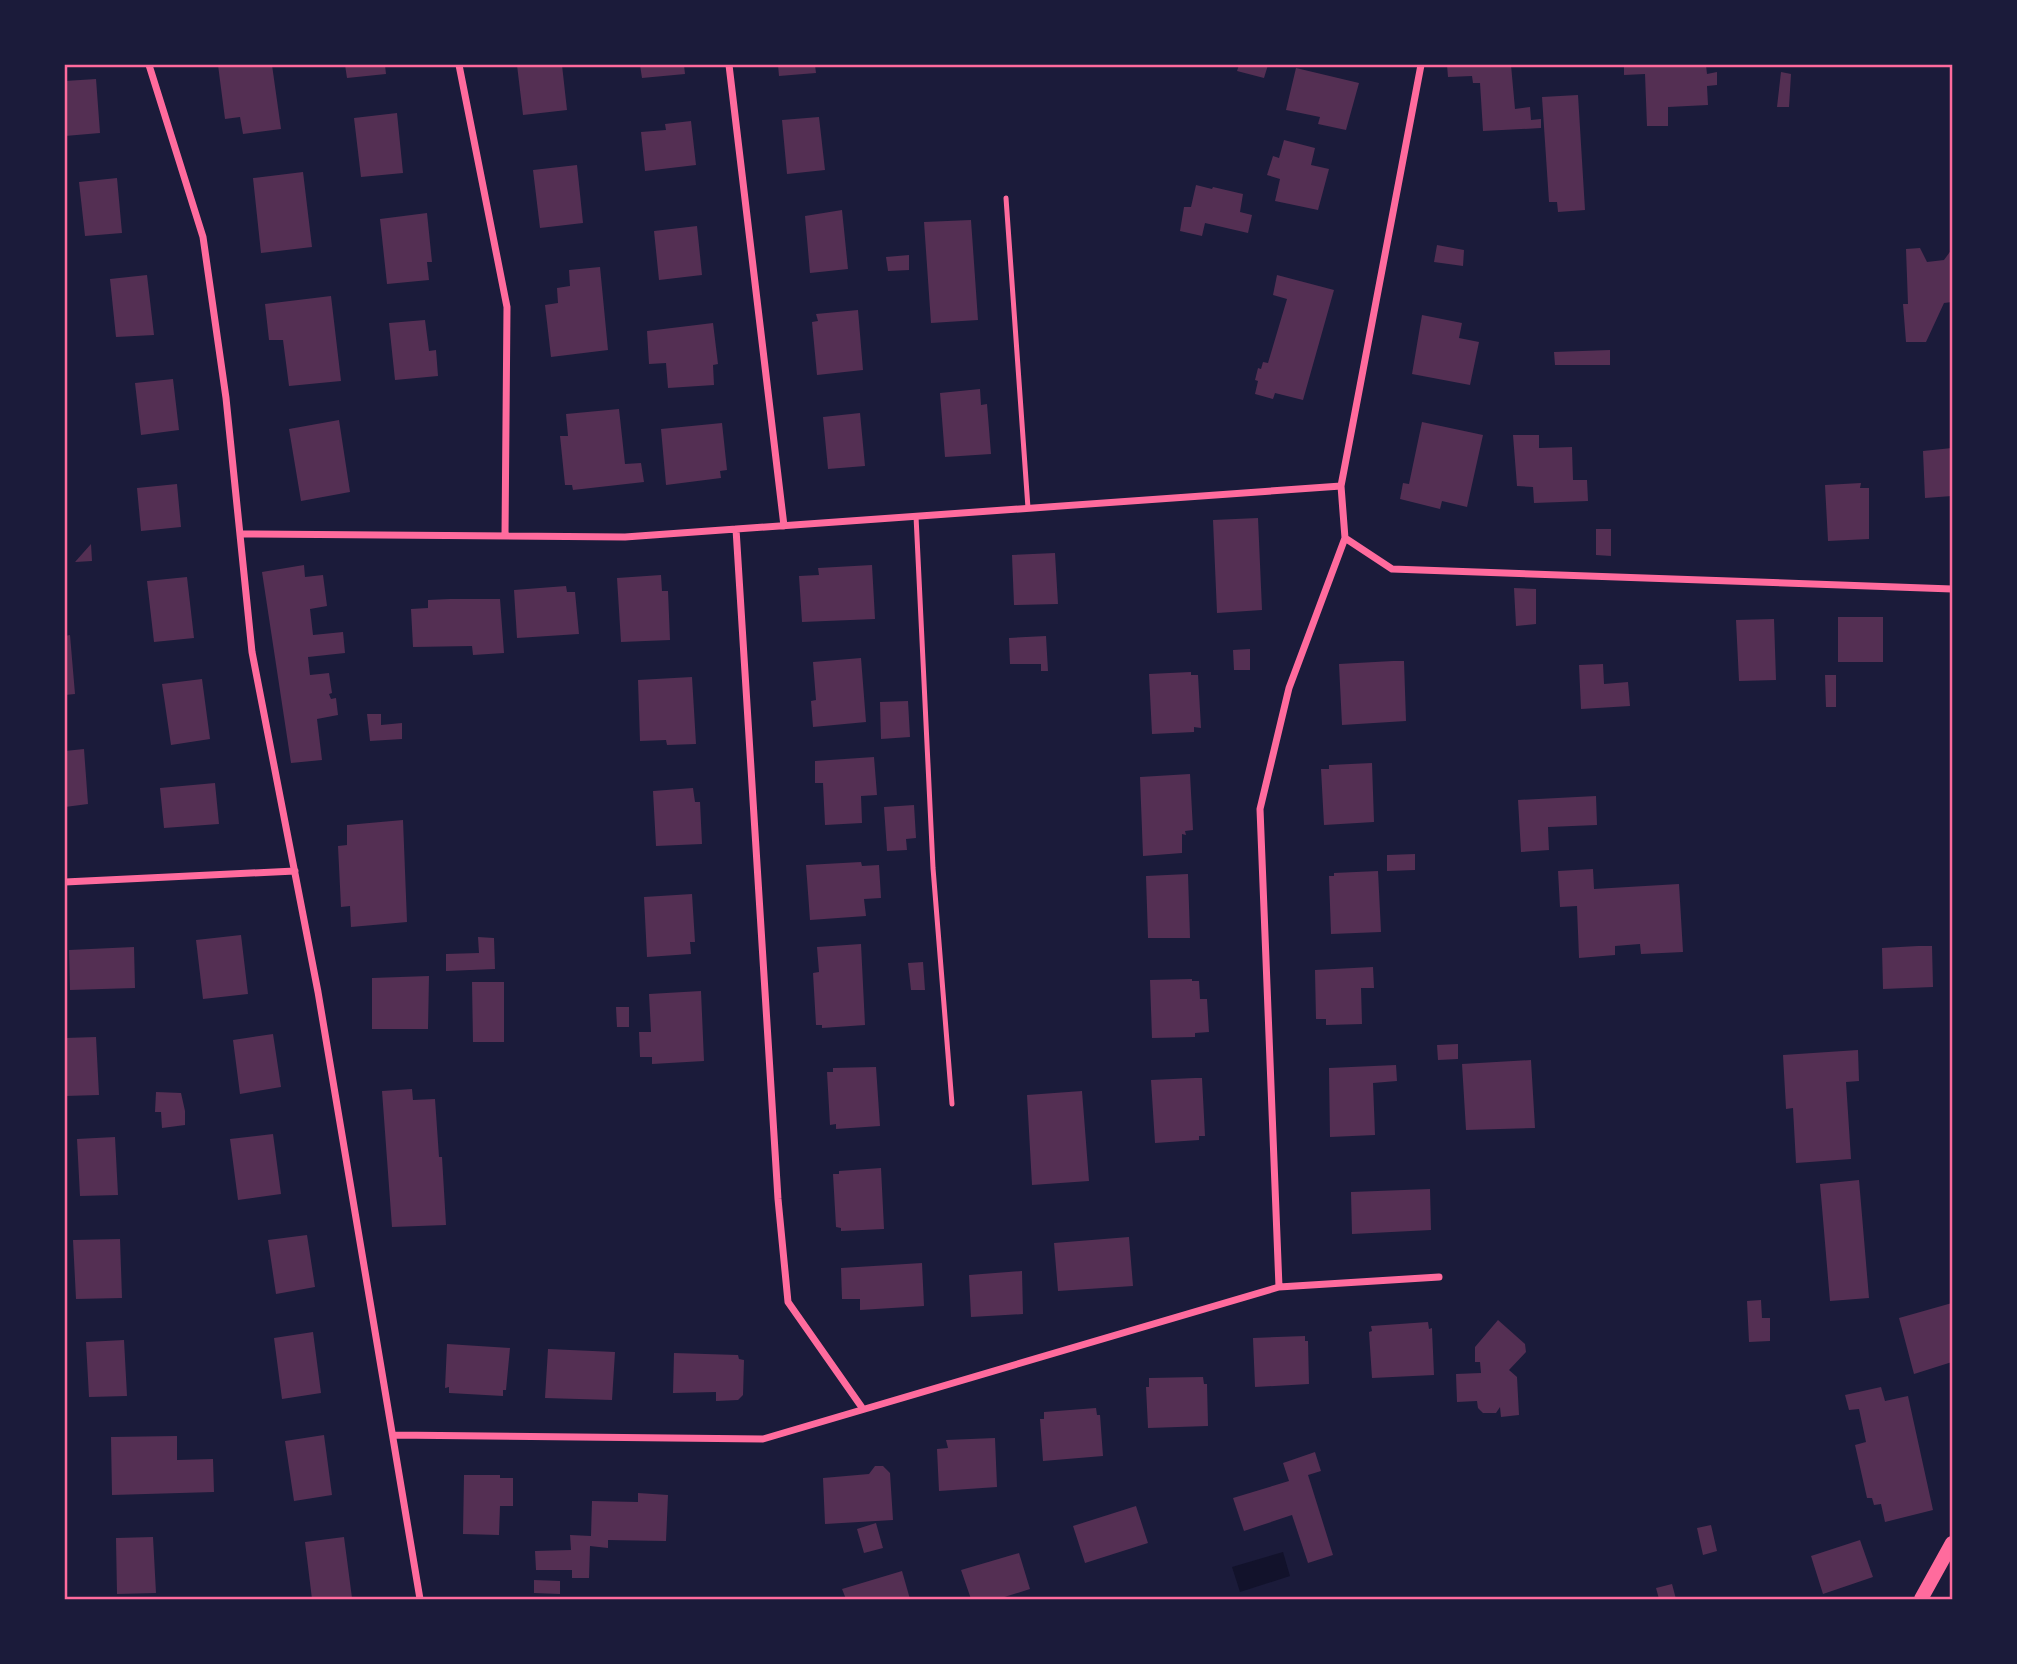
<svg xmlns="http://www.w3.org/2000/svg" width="2017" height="1664" font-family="Figtree,sans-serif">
<rect width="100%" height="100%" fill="#1b1b3a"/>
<path fill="#12122b" d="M1283 1552 1290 1576 1240 1592 1232 1567Z"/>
<path fill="#542f53" d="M218 65H272L281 129 243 134 240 117 225 119Z
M345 65H385L386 74 347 78Z
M517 65H562L567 110 523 115Z
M640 65H684L685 74 642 78Z
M778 65H815L816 73 779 76Z
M1239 65H1268L1264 78 1237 71Z
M1447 65H1511L1515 109 1530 107 1531 120 1541 119V128L1483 131 1480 83H1473L1472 76 1448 77Z
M1624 65H1706L1707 74 1717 72V85L1707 86 1708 105 1668 107V126H1647L1645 74 1624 75Z
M1296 68 1359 83 1346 130 1318 124 1320 117 1286 110Z
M1781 72 1791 74 1789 107H1777Z
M96 79 100 133 65 136V81Z
M1578 95 1585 210 1558 212 1557 202H1549L1542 97Z
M397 113 403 173 361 177 354 118Z
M819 117 825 170 787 174 782 120Z
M691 121 696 165 645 171 641 132 666 130 665 124Z
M1284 140 1315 148 1311 165 1329 169 1318 210 1275 201 1280 179 1267 175 1273 156 1279 158Z
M577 165 583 223 540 228 533 170Z
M303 172 312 247 261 253 253 178Z
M117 178 122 233 85 236 79 182Z
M1196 185 1212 189 1213 187 1243 194 1240 212 1252 215 1248 233 1205 223 1202 236 1180 231 1184 207H1191Z
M842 210 848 269 810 273 805 216Z
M427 213 432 262H427L429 280 387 284 380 219Z
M971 220 978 320 931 323 924 222Z
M697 226 702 275 659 280 654 231Z
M1437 245 1464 250 1463 266 1434 262Z
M1920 248 1927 262 1944 260 1952 249V302L1944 303 1926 342H1906L1903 304H1908L1906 249Z
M909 255V270L888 271 886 257Z
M600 267 608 350 551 357 545 305 558 303 557 288 570 286 569 270Z
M147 275 154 335 116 337 110 279Z
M1277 275 1334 290 1303 400 1275 393 1273 399 1255 394 1258 381 1255 380 1258 368 1261 369 1263 362 1268 363 1287 299 1273 295Z
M331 296 341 381 289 386 283 340H269L265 304Z
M858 310 863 370 817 375 812 322 818 321 816 314Z
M1422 315 1462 323 1459 338 1479 342 1470 385 1412 374Z
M425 320 429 351 436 350 438 376 395 380 389 323Z
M713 323 718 364 713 365 714 385 668 388 666 363 649 364 647 331Z
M1610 350V365H1555L1554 352Z
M173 379 179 430 141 435 135 383Z
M980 389 981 405 987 404 991 454 945 457 940 393Z
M619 409 625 464 641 463 644 482 573 490 572 485H565L560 436H568L566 414Z
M860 413 865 466 828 469 823 417Z
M339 420 350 492 301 501 289 429Z
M1422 422 1483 435 1467 507 1442 501 1440 509 1400 499 1403 483 1409 484Z
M722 423 727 470 720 471 721 478 666 485 661 429Z
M1513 435H1539V448L1572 447 1573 480H1587L1588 501 1534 503 1533 487 1517 486Z
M1952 448V496L1925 498 1923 451Z
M1861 483 1860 488H1869V539L1828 541 1825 485Z
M177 484 181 527 141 531 137 488Z
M1258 518 1262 610 1217 613 1213 520Z
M1596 529H1611V556L1596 555Z
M91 544 92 561 75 562Z
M1055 553 1058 604 1014 605 1012 555Z
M304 565 305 577 323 575 327 606 310 609 313 635 343 632 345 653 308 657 310 675 329 673 332 693 329 694 331 699 336 698 338 715 317 719 322 760 291 763 262 572Z
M872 565 875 619 802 622 799 576 819 575 818 568Z
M661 575 662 591H668L670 640 621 642 617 578Z
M187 577 194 638 154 642 147 581Z
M566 586 567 592H575L579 634 517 638 514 590Z
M1514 588 1536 589V624L1516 626Z
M450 599H500L504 653 473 655 472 646 413 647 411 609 428 608V600Z
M1838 617H1883V662H1838Z
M1774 619 1776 680 1739 681 1736 620Z
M70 635 75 694 65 695V636Z
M1046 636 1048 671H1041V664H1010L1009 638Z
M1250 649V670H1234L1233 650Z
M861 658 866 722 813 727 811 701 816 700 813 662Z
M1393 661H1404L1406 721 1342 725 1339 664Z
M1603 664 1604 684 1628 682 1630 706 1581 709 1579 665Z
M1191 672V675H1198L1201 728 1194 727V732L1152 734 1149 674Z
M1825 675H1836V707H1826Z
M692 677 696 744 667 745 666 740 640 741 638 680Z
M202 679 210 739 171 745 162 684Z
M908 701 910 737 881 739 880 702Z
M367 714H381V725L402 723V739L370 741Z
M84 749 88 804 65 807V751Z
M874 757 877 795 861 796 862 823 825 825 823 783H815V761Z
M1372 763 1374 822 1324 825 1321 769H1329V765Z
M1190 774 1193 830 1185 831 1186 835 1182 834V853L1143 856 1140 777Z
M215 783 219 824 164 828 160 788Z
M693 788 695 802H700L702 844 656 846 653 791Z
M1596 796 1597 825 1548 827 1549 850 1521 852 1518 800Z
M914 805 916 838 906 839 907 850 887 851 884 807Z
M403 820 407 922 351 927 350 906 341 907 338 846 347 845V825Z
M1415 854V870L1387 871V855Z
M861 862 862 866 879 865 881 898 864 899 866 916 810 920 806 865Z
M1593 869 1594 889 1679 884 1683 952 1641 954 1640 944 1615 946V955L1579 958 1577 906 1560 907 1558 871Z
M1378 871 1381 932 1331 934 1329 876H1334V873Z
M1188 874 1190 938H1148L1146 876Z
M692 894 695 942H690L691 954 647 957 644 897Z
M241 935 248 994 203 999 196 940Z
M478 937 494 938 495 969 446 971V954L479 953Z
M861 944 865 1025 822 1028V1025H816L813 973 819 972 817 947Z
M1918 946H1932L1933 987 1883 989 1882 948Z
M134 947 135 988 70 990 69 950Z
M923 962 925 990H911L908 963Z
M1373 967 1374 988H1361L1362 1024 1326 1025V1019H1316L1315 970Z
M429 976 428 1029H372V978Z
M1192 979V981H1199L1200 999H1207L1209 1032 1195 1033V1037L1152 1038 1150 980Z
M472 982H504V1042H473Z
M701 991 704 1061 652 1064V1057H640L639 1032H651L649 994Z
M616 1007H629V1027H617Z
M273 1034 281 1087 240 1094 233 1040Z
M96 1037 99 1095 65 1096V1038Z
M1458 1044V1059L1438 1060 1437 1045Z
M1858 1050 1859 1081 1846 1082 1851 1159 1796 1163 1793 1108 1786 1109 1783 1055Z
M1531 1060 1535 1128 1466 1130 1462 1064Z
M1396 1065 1397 1081 1373 1083 1375 1135 1330 1137 1329 1068Z
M876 1067 880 1126 836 1129V1124L830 1125 827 1072H833V1068Z
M1195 1078H1202L1205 1136H1199V1140L1155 1143 1151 1080Z
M412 1089 413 1100 435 1099 439 1157H442L446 1225 392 1227 382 1091Z
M1082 1091 1089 1181 1032 1185 1027 1095Z
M156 1092 181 1093 185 1111V1125L162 1128 161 1112H155Z
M273 1134 281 1194 238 1200 230 1139Z
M115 1137 118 1195 80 1196 77 1139Z
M881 1168 884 1229 841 1231V1228L836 1227 833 1174H839V1171Z
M1859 1180 1869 1298 1830 1301 1820 1184Z
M1430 1189 1431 1230 1352 1234 1351 1192Z
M307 1235 315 1287 276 1294 268 1240Z
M1129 1237 1133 1286 1058 1291 1054 1243Z
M120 1239 122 1298 76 1299 73 1240Z
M922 1263 924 1306 860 1310V1299H842L841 1268Z
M1022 1271 1023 1314 971 1317 969 1275Z
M1761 1300 1762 1318H1770V1341L1749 1342 1747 1301Z
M1952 1303V1362L1914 1374 1899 1318Z
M1498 1320 1525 1344 1526 1352 1509 1370 1517 1377 1519 1415 1501 1417 1500 1407 1496 1413H1483L1478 1408 1477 1401 1457 1402 1456 1374 1481 1373 1480 1362H1475V1347Z
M1428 1322 1429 1329 1432 1328 1434 1375 1372 1378 1369 1332 1372 1331 1371 1326Z
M313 1332 321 1393 282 1399 274 1338Z
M1305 1336V1341H1308L1309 1384 1255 1387 1253 1338Z
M124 1340 127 1396 89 1397 86 1342Z
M447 1344 510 1348 506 1390H503V1396L449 1393V1387L445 1388Z
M548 1349 615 1352 612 1400 545 1398Z
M674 1353 738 1355 739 1359 744 1360 743 1395 738 1400 716 1401V1392L673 1393Z
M1203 1377 1204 1384H1207L1208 1426 1148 1428 1146 1387H1149V1378Z
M1881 1387 1885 1401 1908 1396 1933 1510 1885 1522 1881 1504 1874 1505 1872 1498H1867L1855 1445 1866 1442 1859 1409 1849 1410 1845 1395Z
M1096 1408 1097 1415H1100L1103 1456 1043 1461 1040 1419H1044V1412Z
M324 1435 332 1495 294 1501 285 1441Z
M177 1436V1460L213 1459 214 1492 112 1495 111 1437Z
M995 1438 997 1487 939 1491 937 1449 948 1448 946 1440Z
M1315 1452 1321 1471 1308 1475 1333 1555 1308 1563 1292 1515 1244 1531 1233 1498 1289 1481 1283 1463Z
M875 1466H883L890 1473 893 1520 825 1524 823 1478 869 1474Z
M464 1475H500V1478H513V1506H500L499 1535 463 1534Z
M638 1493 668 1495 666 1541 608 1540V1548L590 1546 589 1578H572V1570H536L535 1551 571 1550 570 1535 591 1536 592 1501 638 1502Z
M1136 1506 1148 1543 1085 1563 1073 1526Z
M876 1523 883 1548 864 1553 857 1529Z
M1711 1525 1717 1551 1703 1555 1697 1528Z
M153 1537 156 1593 117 1594 116 1538Z
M344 1537 352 1598 312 1599 305 1542Z
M1860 1540 1873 1577 1823 1594 1811 1556Z
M1019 1553 1030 1589 998 1599H971L961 1570Z
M902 1571 910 1599H846L842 1589Z
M534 1580 560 1581V1594L534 1593Z
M1672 1584 1676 1599H1659L1656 1588Z"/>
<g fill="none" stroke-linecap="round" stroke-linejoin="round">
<path stroke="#ff6b9d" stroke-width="5" d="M1006 198 1028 508
M916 516 933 868 952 1104"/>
<path stroke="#ff6b9d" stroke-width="7" d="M149 65 203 237 226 398 252 652 318 992 420 1599
M459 65 507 307 505 536
M729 65 784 526
M1421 65 1341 486 1345 538 1392 569 1952 589
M736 529 778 1199 788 1302 863 1409
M240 534 625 537 1341 486
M65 882 295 871
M1279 1287 1260 809 1289 688 1345 538
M393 1435 763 1439 1279 1287 1439 1277"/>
<path stroke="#ff6b9d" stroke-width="14" d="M1921 1599 1952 1543"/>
</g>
<rect width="2017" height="1664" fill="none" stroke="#1b1b3a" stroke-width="133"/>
<rect x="66" y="66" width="1885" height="1532" fill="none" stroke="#ff6b9d" stroke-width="2.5"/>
</svg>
